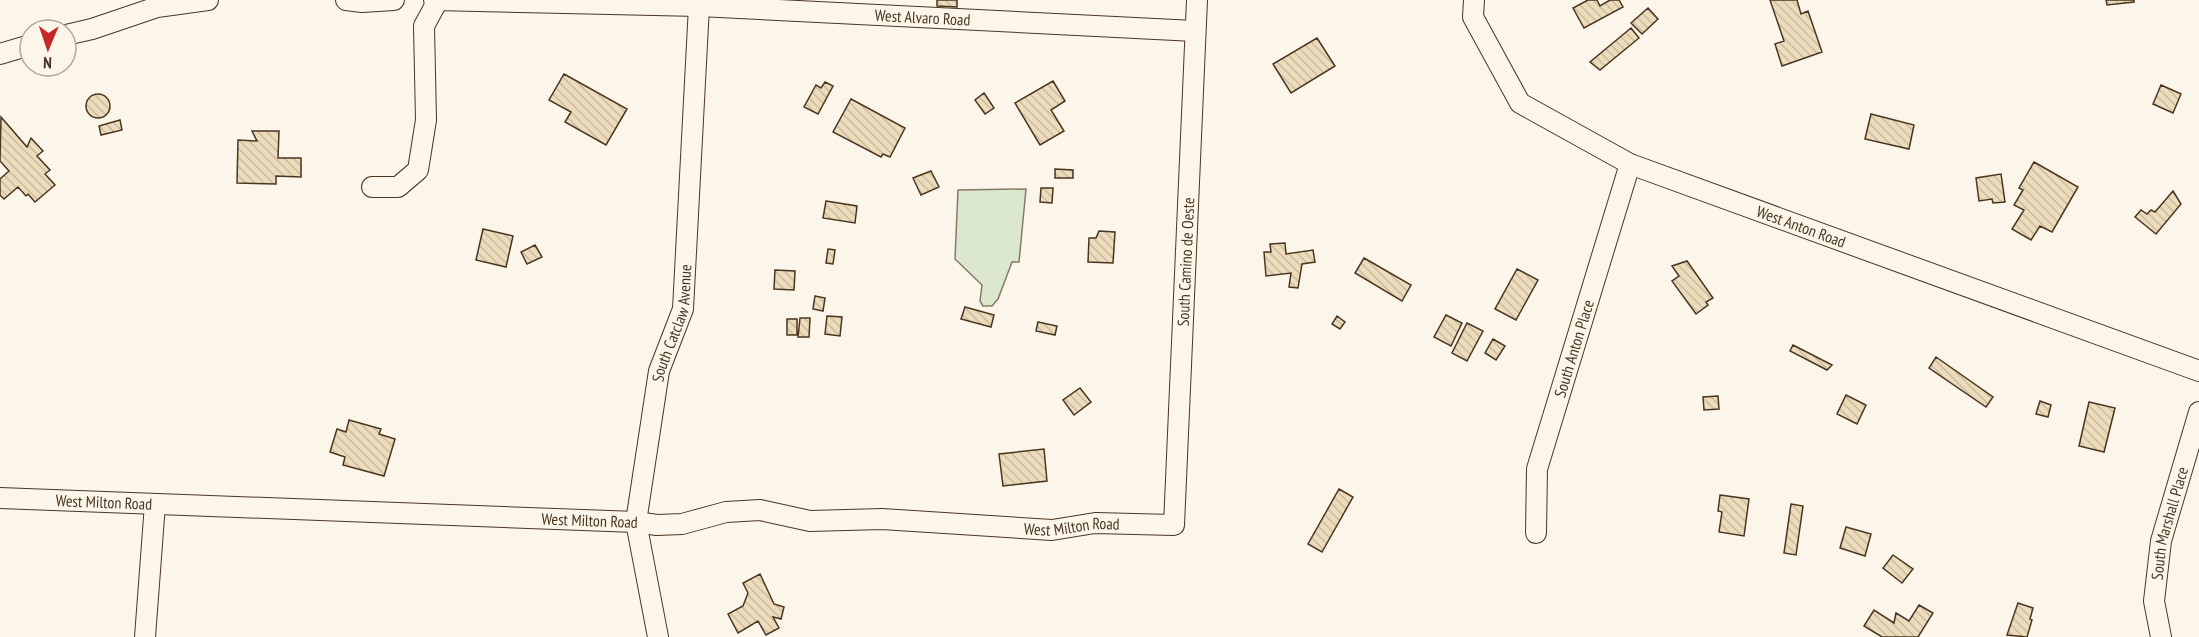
<svg xmlns="http://www.w3.org/2000/svg" width="2199" height="637" font-family="'PT Sans Narrow',sans-serif">
<defs>
<pattern id="building-back-hatch" width="6" height="6" patternUnits="userSpaceOnUse" patternTransform="scale(1.5)"><rect width="6" height="6" fill="#ecdcbc"/><path d="M-1 5l2 2M0 0l6 6M5-1l2 2" fill="none" stroke="#ccbda1"/></pattern>
</defs>
<rect width="100%" height="100%" fill="#fbf6e9"/>
<path fill="#dce7d0" stroke="#887966" stroke-width="1.5" d="M1026 189 1019 262H1012L998 299 992 306H983L980 301 982 285 955 259 958 190Z"/>
<path fill="url(#building-back-hatch)" stroke="#4a3520" stroke-width="1.5" d="M937 0H957V7L937 6Z
M1588 0H1597L1600 6 1610 0H1619L1623 7 1584 28 1573 8Z
M1770 0H1797L1801 14 1808 11 1822 52 1782 66 1775 44 1784 41Z
M2106 0H2134V2L2107 5Z
M1648 8 1658 19 1642 34 1631 23Z
M1631 28 1639 38 1600 70 1590 62Z
M1317 38 1335 66 1291 93 1273 64Z
M564 74 627 109 606 145 565 122 571 112 549 100Z
M1053 81 1065 101 1051 110 1064 131 1040 145 1015 103Z
M825 82 833 86 818 114 804 107 816 85 821 88Z
M2161 85 2181 94 2173 113 2153 104Z
M984 93 994 108 985 114 975 100Z
M86 106a12 12 0 1 1 24 0a12 12 0 1 1-24 0Z
M851 99 905 128 890 157 883 154 881 157 833 132Z
M1871 114 1914 125 1909 149 1865 139Z
M1 117 27 147 31 138 43 151 37 156 50 170 45 174 55 185 35 202 28 194 26 196 18 187 4 199 0 195V179L9 171 0 161Z
M120 120 122 130 101 135 99 126Z
M252 131H279L278 158H301V177L276 176V184L237 183 238 140 257 141Z
M2034 162 2078 187 2052 232 2040 226 2031 240 2012 229 2024 210 2014 205 2023 190 2019 188Z
M1055 169 1073 170V178H1055Z
M931 171 939 187 921 195 913 178Z
M2001 174 2005 202 1993 203 1992 199 1979 201 1976 178Z
M1041 188H1053L1052 203 1040 202Z
M2173 191 2181 204 2156 234 2135 217 2141 210 2147 214 2151 210 2155 212Z
M826 201 857 206 855 223 823 218Z
M483 229 513 236 506 267 476 260Z
M1099 231 1115 232 1113 263 1088 262 1089 238H1096Z
M1285 243 1286 254 1313 250 1315 262 1302 264 1298 288 1289 287 1291 273 1266 276 1264 252H1271L1270 244Z
M535 245 542 257 527 264 521 252Z
M828 249 835 250 833 264 826 263Z
M1364 258 1411 285 1402 301 1355 273Z
M1687 261 1713 298 1706 302 1708 305 1696 314 1672 281 1679 276 1672 266Z
M1517 269 1538 280 1516 320 1495 309Z
M775 270 795 271 794 290 774 289Z
M815 296 825 298 823 311 813 309Z
M965 307 994 315 991 327 961 319Z
M1446 315 1462 323 1451 346 1434 337Z
M827 316 842 317 840 336 825 334Z
M1337 316 1345 322 1340 329 1332 324Z
M800 318H810L809 337H798Z
M787 319H797V335H787Z
M1038 322 1057 326 1055 335 1036 331Z
M1467 323 1483 331 1467 361 1452 353Z
M1493 339 1505 346 1496 360 1485 353Z
M1793 345 1832 365 1827 370 1790 351Z
M1936 357 1993 397 1986 407 1929 368Z
M1080 388 1091 402 1074 415 1063 400Z
M1846 395 1866 405 1857 424 1837 414Z
M1718 396 1719 409 1704 410 1703 397Z
M2040 401 2051 405 2048 417 2036 414Z
M2089 402 2115 408 2104 452 2079 446Z
M349 420 381 429 379 434 395 439 384 476 343 465 345 457 330 452 337 429 346 432Z
M1044 449 1047 481 1003 486 999 454Z
M1339 489 1353 497 1322 552 1308 544Z
M1720 495 1749 499 1744 536 1719 532 1722 512 1718 511Z
M1791 504 1803 506 1796 555 1784 553Z
M1846 527 1871 534 1865 556 1840 548Z
M1893 555 1913 569 1902 583 1883 568Z
M760 574 774 604 784 607 781 619 773 617 779 628 766 635 758 621 738 633 728 614 743 606 748 593 743 583Z
M2018 603 2033 608 2030 619 2032 620 2027 637 2007 635Z
M1919 605 1933 613 1918 637H1882L1864 626 1874 610 1894 623 1896 613 1909 621Z"/>
<g fill="none" stroke-linecap="round" stroke-linejoin="round">
<defs>
<g id="minor">
<path d="M346 0 362 2 394 0"/>
<path id="s1" d="M434 0 699 6 1195 31"/>
<path id="s2" d="M1474 0 1473 17 1520 103 1630 164 2199 371"/>
<path d="M66 35 92 29 157 7 208 0"/>
<path d="M0 54 30 45"/>
<path d="M372 187H398L418 170 426 120 424 26 438 0"/>
<path id="s3" d="M0 498 636 522 657 525 682 524 726 512 760 510 810 521 882 519 1052 530 1095 523 1174 525 1197 0"/>
<path id="s4" d="M1536 533 1537 469 1630 164"/>
<path d="M145 637 155 504"/>
<path id="s5" d="M658 637 636 522 659 371 683 309 699 6"/>
<path id="s6" d="M2161 637 2154 601 2161 541 2199 412"/>
</g>
</defs>
<use href="#minor" stroke="#4a3520" stroke-width="22"/>
<use href="#minor" stroke="#fbf6e9" stroke-width="20"/>
</g>
<g text-anchor="middle" dominant-baseline="central" stroke-width="4.5" stroke-linejoin="round" paint-order="stroke">
<g font-size="16" fill="#4a3520" stroke="#fbf6e9">
<text stroke="none"><textPath href="#s1" startOffset="489">West Alvaro Road</textPath></text>
<text stroke="none"><textPath href="#s2" startOffset="423">West Anton Road</textPath></text>
<text stroke="none"><textPath href="#s3" startOffset="1442">South Camino de Oeste</textPath></text>
<text stroke="none"><textPath href="#s5" startOffset="320">South Catclaw Avenue</textPath></text>
<text stroke="none"><textPath href="#s4" startOffset="190">South Anton Place</textPath></text>
<text stroke="none"><textPath href="#s3" startOffset="104">West Milton Road</textPath></text>
<text stroke="none"><textPath href="#s3" startOffset="590">West Milton Road</textPath></text>
<text stroke="none"><textPath href="#s6" startOffset="116">South Marshall Place</textPath></text>
<text stroke="none"><textPath href="#s3" startOffset="1076">West Milton Road</textPath></text>
</g>
</g>
<g transform="translate(48 48) rotate(182)"><circle r="28" fill="#fbf6e9" stroke="#b4a999" stroke-width="1.5"/>
<path d="M0-4.5L10 22L0 15L-10 22Z" fill="#c62828"/>
<text y="-9" font-size="16" font-weight="bold" text-anchor="middle" fill="#4a3520">N</text>
</g>
</svg>
